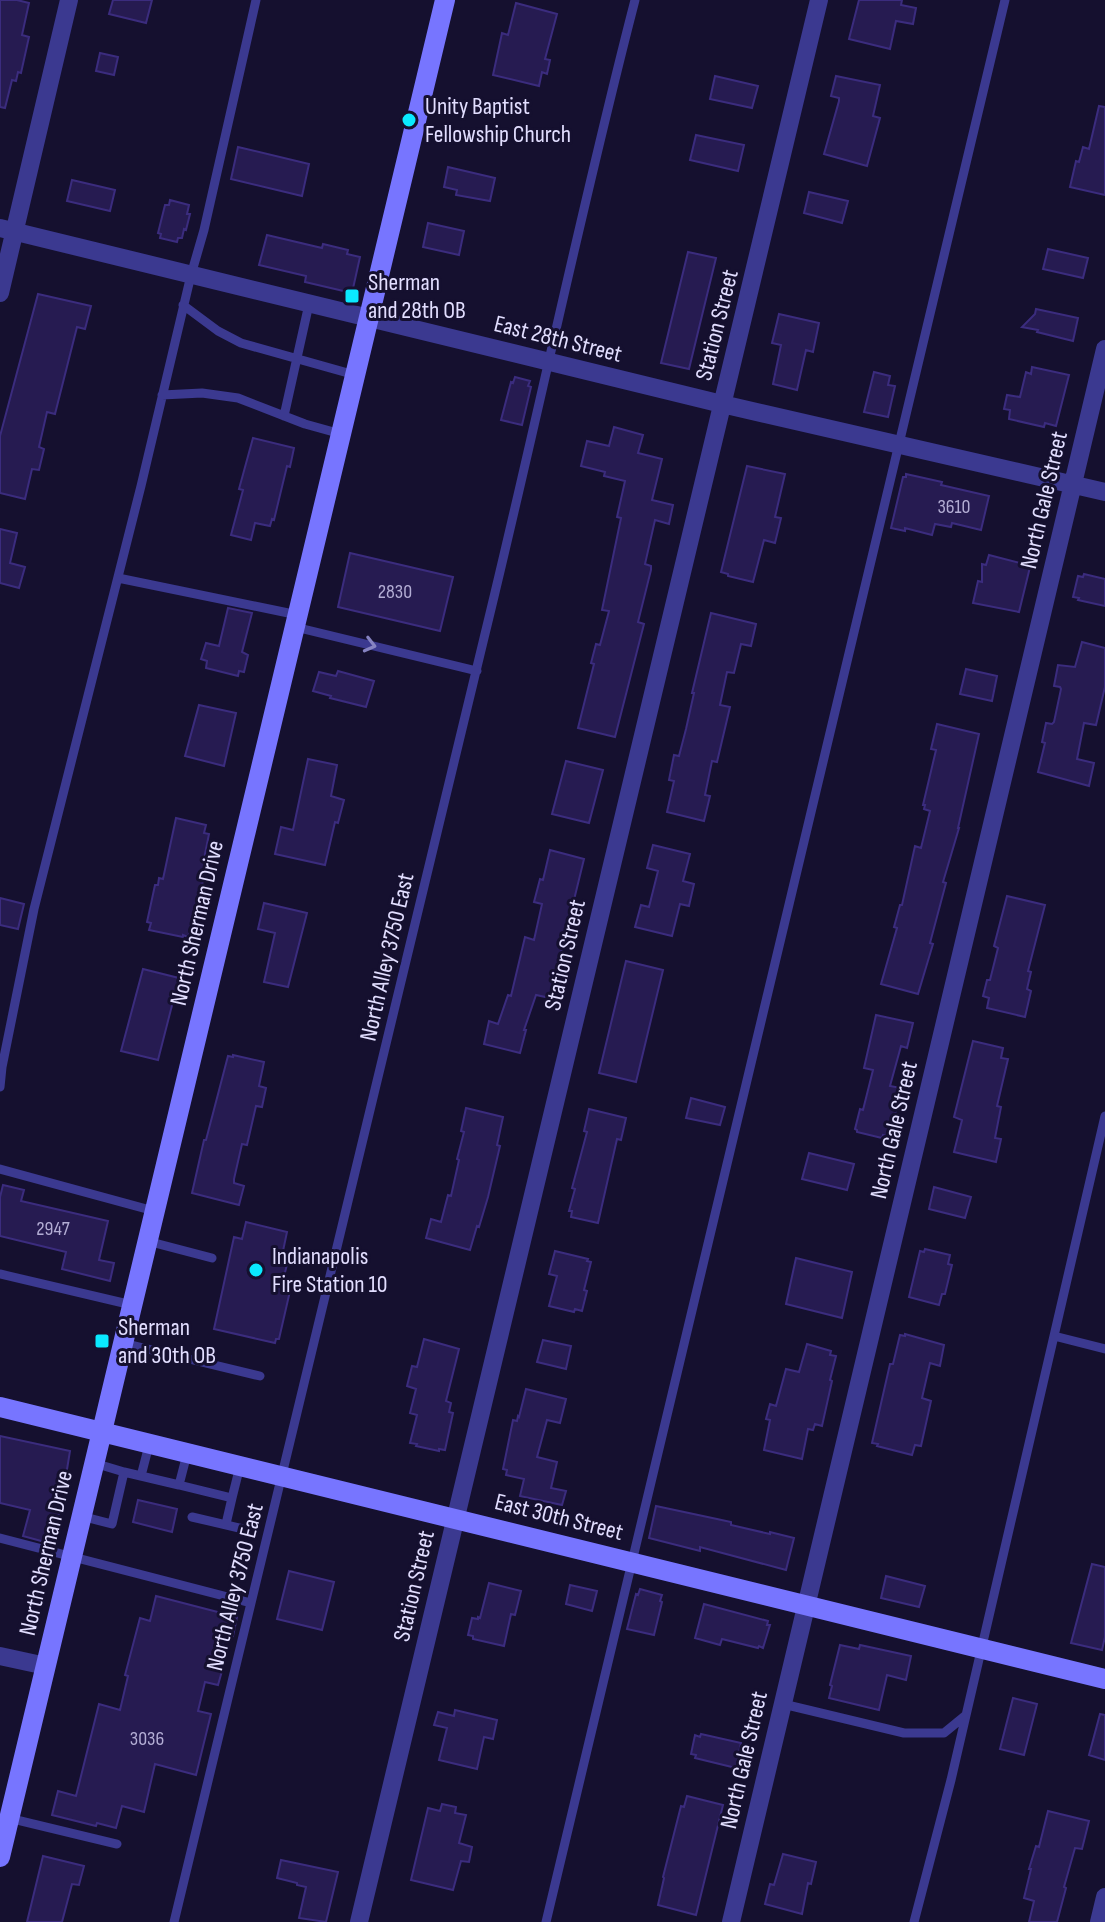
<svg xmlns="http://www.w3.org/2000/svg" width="1105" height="1922" font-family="'Sofia Sans Condensed',sans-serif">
<rect width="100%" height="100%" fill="#15102f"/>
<path fill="#261b51" stroke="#3b2c7e" stroke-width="2" d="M0 0H17L29 3 22 35 29 37 21 73 18 72 16 81 12 80 5 108 0 107Z
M113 0H152L146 23 109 14Z
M859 0H902L901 5 916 8 913 24 896 21 890 49 849 39Z
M516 3 557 14 545 59 550 60 547 74 542 72 539 86 493 75 502 33 508 35Z
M100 53 118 57 114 75 96 71Z
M715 76 758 86 752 108 710 99Z
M836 76 880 85 873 116 880 118 867 166 824 154 839 101V98L831 96Z
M1099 106 1105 107V195L1070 187 1076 161 1079 162 1083 147 1089 149Z
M696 135 744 145 738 171 690 160Z
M238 147 309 164 302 196 231 179Z
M448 167 495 178 490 201 456 195 457 190 444 187Z
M72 180 115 190 110 211 67 201Z
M809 192 848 201 842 223 804 213Z
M170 200 189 205 187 214H190L186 230 184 229 182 238H178L177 242 160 238 161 234 158 233 165 205H169Z
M428 223 464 231 459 255 423 247Z
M267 235 322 248 323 244 348 250 347 254 360 257 352 293 305 282 306 276 259 265Z
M1048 249 1088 258 1083 278 1043 269Z
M688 252 716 258 689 369 661 363Z
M38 294 91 306 85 329 77 327 55 414 47 412 39 447 44 449 39 470 32 469 25 499 0 493V436Z
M1036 309 1078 318 1073 341 1037 332 1038 330 1022 327 1035 314Z
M779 314 819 323 813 352 806 350 797 390 773 384 781 345 772 343Z
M1032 367 1069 375 1056 426 1045 423 1044 427 1009 419 1010 410 1004 409 1007 395 1020 397 1026 372 1031 374Z
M874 372 890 376 888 385 895 386 888 417 864 412Z
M515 377 530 381 528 386 531 387 522 425 501 420 511 382 513 383Z
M614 427 643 435 638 453 662 459 652 500 673 505 669 524 655 520 645 564 651 566V570L638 622 644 624 615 737 578 728 594 664 591 663 596 644 600 645 609 611 602 610 621 518 617 517 625 481 604 476 605 472 581 466 587 441 609 446Z
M253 438 294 448 290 467 287 466 274 520 272 519 270 526 255 523 251 540 231 535 243 490 239 489Z
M747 466 785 474 775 517 781 518 775 543 764 540 753 582 728 576V574L721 572Z
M906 474 942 482 941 485 989 496 981 530 952 523 951 527 935 524 932 535 905 528V531L891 528 903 477H906Z
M0 529 17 533 10 563 25 567 19 588 0 583Z
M350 553 453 577 440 631 338 607Z
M989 555 1024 564V566L1030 567 1019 612 973 603 978 581 982 582V564L986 565Z
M1084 574 1105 579V606L1078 600 1079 598 1073 597 1078 576 1083 577Z
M228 608 252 613 242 652 248 655 244 672 239 671 238 676 206 668 207 661 201 659 206 643 219 646Z
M711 613 756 624 751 646 741 644 734 673 727 672 720 705 730 707 717 762 712 761 705 795 710 796 704 821 667 812 674 781 669 780 674 755 679 756 686 729 694 693H692Z
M1082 642 1105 648V687L1096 725 1084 723 1077 759 1094 763 1089 786 1038 772 1045 743 1042 742 1046 723 1052 724 1054 722 1061 689 1060 687 1054 686 1058 665 1075 667Z
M966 669 997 676 992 701 960 694Z
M338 671 374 681 366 707 330 698 331 696 313 691 319 672 336 676Z
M199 705 236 713 224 766 185 756Z
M937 724 979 734 958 828H959L943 882 946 883 930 943 933 944 918 994 881 984 897 928 894 927 900 905H902L915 846 921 848 930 811 924 809 925 805H923L936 750 931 749Z
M308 759 337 765 331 796 344 800 338 823 335 822 325 865 275 854 281 827 293 830Z
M566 761 603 770 589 823 552 814Z
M176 818 206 825 204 833 209 834 204 859 208 860 196 911 188 937 183 935V937L149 930 151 923 147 922 155 885H158L159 878 163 879Z
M653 845 690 854 683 881 694 884 689 906 680 904 672 936 635 927 641 905 649 907 658 871 647 868Z
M550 850 584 859 550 998 536 995 524 1030H526L520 1053 484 1044 489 1021 498 1024 508 995 511 996 525 937 534 940 542 904 534 902 540 879 543 880Z
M1007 896 1045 905 1028 971 1031 972 1027 989 1031 991 1025 1017 987 1008 989 998 983 996 987 980H990L998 948 994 946Z
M0 898 24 904 18 929 0 925Z
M264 903 307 913 288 987 264 982 275 933 258 929Z
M626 961 663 970 636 1082 599 1073Z
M143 969 179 978 158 1060 121 1051Z
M876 1015 913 1023 907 1048 901 1046 890 1086 901 1088 890 1137 883 1135 882 1138 857 1132V1130L855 1129 860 1109 863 1110 873 1070 864 1068Z
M973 1041 1003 1048 1001 1058 1008 1059 997 1106 1001 1107 995 1138 1001 1139 996 1162 954 1152 962 1120 954 1117Z
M233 1055 264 1062 259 1086 266 1088 262 1107 256 1106 247 1145 242 1144 234 1179V1183L244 1186 239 1205 192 1193 204 1140H206L228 1056 233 1057Z
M691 1098 725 1107 720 1125 686 1118Z
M466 1108 503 1117 497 1145 500 1146 488 1197 479 1227 477 1226 470 1250 426 1238 431 1219 441 1222 448 1195 451 1196 459 1160 457 1159 464 1132 461 1131Z
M589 1109 626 1118 621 1140 617 1139 598 1223 571 1217 572 1211H569L575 1189 572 1188 587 1132 584 1131Z
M809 1153 854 1164 847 1190 802 1179Z
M3 1185 24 1190 21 1201 108 1221 99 1260 114 1263 110 1281 62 1269 66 1252 0 1236V1197Z
M934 1187 971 1197 965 1218 929 1209Z
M246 1222 287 1232 283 1251 290 1252 281 1289 290 1291 279 1339H276L275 1343 214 1329 234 1237 242 1239Z
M925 1249 950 1255 948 1264 952 1265 945 1294H942L939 1305 909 1297 920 1251 924 1252Z
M555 1251 588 1259 587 1261 591 1262 584 1290 587 1291 582 1311 575 1309 574 1312 549 1306 557 1276 549 1274Z
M796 1258 852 1272 842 1318 786 1304Z
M905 1334 944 1345 940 1366 930 1363 922 1398 931 1401 921 1446 915 1445 912 1455 877 1446 878 1444 872 1443 890 1364H893L900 1335 905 1336Z
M424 1339 459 1349 446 1401 451 1403 449 1412 453 1413 445 1450 439 1449V1451L416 1446 417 1444 410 1443 417 1415 410 1413 416 1389 407 1386 412 1366 417 1367Z
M543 1340 571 1346 566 1369 537 1362Z
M807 1344 831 1351 830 1355 836 1356 830 1380 832 1381 822 1426 815 1424 813 1430 808 1429 802 1459 764 1450 770 1420 766 1419 770 1404 776 1406 786 1369 799 1372Z
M526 1389 566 1399 560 1423 547 1420 537 1457 557 1462 551 1488 566 1491 562 1505 520 1496 524 1479 506 1475 507 1470 503 1469 513 1420 517 1421 518 1416 519 1417Z
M0 1436 70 1451 62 1500 52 1544 23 1536 30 1510 0 1503Z
M138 1500 177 1509 172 1532 133 1522Z
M656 1506 717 1519 731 1522V1525L770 1534V1532L794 1538 786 1570 700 1547V1551L649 1538Z
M1092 1564 1105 1567V1637L1102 1650 1071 1643Z
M289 1571 334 1582 322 1630 277 1619Z
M886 1576 925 1586 919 1607 881 1598Z
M489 1583 521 1591 515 1615 511 1614 504 1646 473 1639V1636L468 1635 472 1618 478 1619V1617L480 1618Z
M570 1585 597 1591 592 1611 566 1604Z
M640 1589 662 1595 660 1601 662 1602 654 1635 627 1629 636 1594 638 1595Z
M156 1596 237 1617 233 1636 225 1634 216 1669 222 1671 218 1685 205 1682 198 1711 211 1714 196 1775 155 1764 144 1812 122 1806 116 1828 97 1823 96 1826 52 1815 58 1791 76 1796 99 1704 120 1710 128 1676 125 1675 140 1618 150 1621Z
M704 1604 768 1621 767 1625H770L763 1648 759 1646 758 1648 722 1639 720 1645 695 1638Z
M840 1645 859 1649 860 1645 911 1656 906 1680 887 1675 879 1710 829 1698 832 1686 830 1685Z
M1013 1698 1037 1704 1024 1755 1000 1749Z
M455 1710 497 1720 493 1739 484 1737 477 1769 439 1760 447 1728 434 1725 438 1712 454 1716Z
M1100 1714 1105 1715V1760L1089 1755Z
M701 1734 741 1743 736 1768 695 1758 696 1755 691 1754 695 1735 700 1737Z
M687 1796 723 1805 696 1915 658 1905 664 1878 663 1877 681 1806 684 1807Z
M442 1804 456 1807 455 1813 466 1815 459 1843 472 1847 469 1862 461 1861 453 1890 411 1880 428 1808 440 1811Z
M1048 1811 1089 1821 1082 1849 1075 1848 1064 1887 1066 1888 1057 1922H1029L1034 1901 1024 1898 1031 1869H1029L1036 1846 1039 1847Z
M783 1854 816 1862 811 1884 808 1883 802 1914 765 1904 770 1884 774 1885Z
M43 1856 84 1866 79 1885 72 1884 62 1922H27Z
M281 1860 338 1872 326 1922 299 1918 306 1887 297 1885V1883L277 1878Z"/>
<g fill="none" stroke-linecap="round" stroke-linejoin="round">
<path stroke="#3b3990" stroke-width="9" d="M183 305 218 331 241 343 355 375
M162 395 202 393 238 398 305 424 341 434
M284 416 309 304
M118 578 298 615
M295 627 477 671
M0 1087 2 1067 34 909 141 486 191 275 204 230 256 0
M0 1169 154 1211
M147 1241 212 1258
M0 1274 132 1305
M1054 1336 1105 1349
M123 1343 260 1376
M94 1463 124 1472
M141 1476 149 1445
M179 1485 232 1498 240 1466
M81 1516 112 1524 124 1472 179 1485 187 1454
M192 1517 252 1531
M226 1524 232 1498
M0 1538 251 1603
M783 1704 904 1733H944L966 1715
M9 1818 117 1844
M174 1922C277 1494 381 1066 484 638 536 426 580 212 635 0
M546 1922 1005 0
M914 1922 951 1780 1105 1116"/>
<path stroke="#3b3990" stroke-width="18" d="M0 228 722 404 1105 492
M0 293 69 0
M0 1656 46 1666
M359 1922 819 0
M731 1922 1105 349
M1099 1922 1105 1897"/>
<path stroke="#7775ff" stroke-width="20" d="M0 1407 1105 1679
M0 1857 445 0"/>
</g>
<defs><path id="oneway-chevron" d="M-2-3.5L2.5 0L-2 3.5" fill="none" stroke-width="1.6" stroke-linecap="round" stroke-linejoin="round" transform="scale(2)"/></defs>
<use stroke="#8683c2" href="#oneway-chevron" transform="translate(370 645) rotate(14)"/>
<g fill="#0ae9ff" stroke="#15102f" stroke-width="3">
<circle cx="409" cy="120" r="8"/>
<rect x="344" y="288" width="16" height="16" rx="4"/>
<circle cx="256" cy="1270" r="8"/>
<rect x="94" y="1333" width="16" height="16" rx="4"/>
</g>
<g text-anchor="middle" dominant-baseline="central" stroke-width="6" stroke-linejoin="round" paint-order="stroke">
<g font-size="20" fill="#b3add4">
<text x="954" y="507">3610</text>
<text x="395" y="592">2830</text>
<text x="53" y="1229">2947</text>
<text x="147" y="1739">3036</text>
</g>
<g font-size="24" fill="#e2deff" stroke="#15102f" text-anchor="start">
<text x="425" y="106">Unity Baptist<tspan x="425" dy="28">Fellowship Church</tspan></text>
<text x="368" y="282">Sherman<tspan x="368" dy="28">and 28th OB</tspan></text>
<text x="272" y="1256">Indianapolis<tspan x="272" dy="28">Fire Station 10</tspan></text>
<text x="118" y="1327">Sherman<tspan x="118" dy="28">and 30th OB</tspan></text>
</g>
<g font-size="24" fill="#e2deff" stroke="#15102f">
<text transform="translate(717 325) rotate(-76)">Station Street</text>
<text transform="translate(558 339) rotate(14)">East 28th Street</text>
<text transform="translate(1044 500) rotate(-77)">North Gale Street</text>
<text transform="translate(197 923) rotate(-77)">North Sherman Drive</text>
<text transform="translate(565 955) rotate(-77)">Station Street</text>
<text transform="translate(387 957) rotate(-77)">North Alley 3750 East</text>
<text transform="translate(894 1130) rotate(-77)">North Gale Street</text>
<text transform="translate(559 1517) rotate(14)">East 30th Street</text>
<text transform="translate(46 1553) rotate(-77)">North Sherman Drive</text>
<text transform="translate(414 1586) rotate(-77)">Station Street</text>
<text transform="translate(235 1587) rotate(-76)">North Alley 3750 East</text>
<text transform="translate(744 1760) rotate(-77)">North Gale Street</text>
</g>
</g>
</svg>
